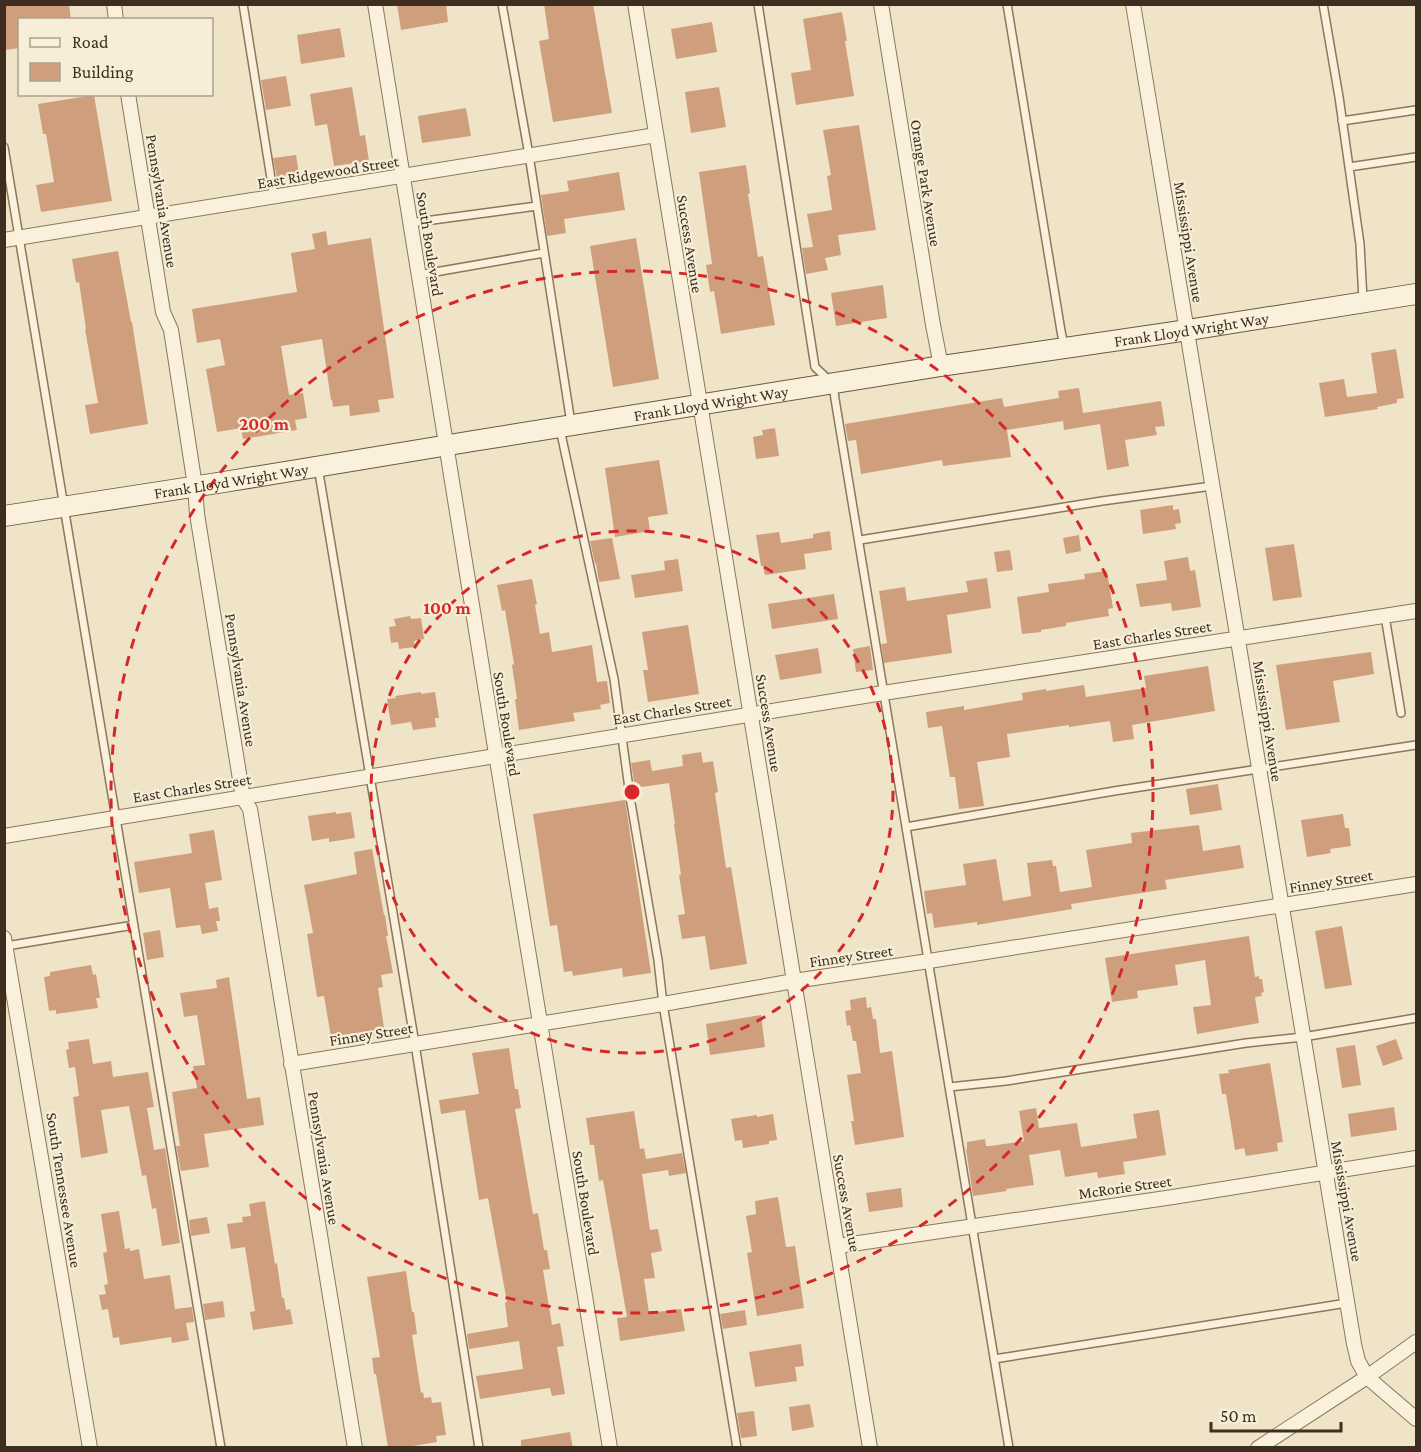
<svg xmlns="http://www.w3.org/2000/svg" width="1421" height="1452" font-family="'Crimson Pro',serif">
<rect width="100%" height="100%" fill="#f0e4c8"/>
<path fill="#cf9f7d" d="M4 4H69L71 20H20V48L4 50Z
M397 4H446L448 22 401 30Z
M544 4H593L612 113 553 122 539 41 549 39Z
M842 12 847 41H845L854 96 796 105 791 73 811 70 803 19Z
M712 22 717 52 676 59 671 29Z
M340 28 345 57 301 64 297 35Z
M286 76 291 106 266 110 261 80Z
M352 87 360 136 365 135 369 161 334 166 327 124 315 126 310 94Z
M719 87 726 127 691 133 685 92Z
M94 95 112 201 41 212 36 185 54 182 46 134H43L38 104Z
M466 108 471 136 422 143 418 116Z
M859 125 876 230 838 235 841 255 825 258 828 270 806 274 802 248 813 247 807 214 832 210 827 176 831 175 823 130Z
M296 155 299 175 277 178 273 158Z
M746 165 750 193 748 194 758 257 763 256 775 325 721 334 714 291 710 292 706 265 712 264 699 172Z
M619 172 625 210 564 219 566 233 547 236 541 195 569 191 567 181Z
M326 231 328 245 371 238 394 398 378 400 380 412 350 416 349 405 333 407 332 400H331L322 339 281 346 289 395 303 393 307 418 295 420 297 430 243 439 241 428 217 432 206 369 225 365 220 339 197 343 192 309 297 292 291 253 315 249 312 234Z
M636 238 659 379 613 387 590 246Z
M118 251 131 322H132L148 424 90 434 85 405 98 403 85 329H86L79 282 76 283 72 259Z
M883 285 887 318 836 326 831 293Z
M1396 349 1404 398 1397 399V403L1377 407 1378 409 1325 417 1319 383 1344 379 1347 397 1377 393 1371 353Z
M1079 388 1083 413 1161 401 1165 426 1155 427 1157 435 1125 440 1129 466 1107 470 1100 424 1064 430 1063 421 1007 430 1011 457 943 466 942 460 861 474 856 440 848 441 845 424 1002 398 1004 407 1059 398 1058 391Z
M775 428 779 456 756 459 753 437 763 435 762 430Z
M659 460 668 514 648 517 650 531 615 537 605 468Z
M1173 505V510L1179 509 1181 523 1175 524 1176 529 1143 534 1140 510Z
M830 531 832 550 804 554 806 569 765 575 763 566H761L756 535 779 532 781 543 813 538V534Z
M1079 535 1081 551 1066 554 1063 538Z
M612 538 620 579 599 582 596 563 595 564 590 541Z
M1294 544 1302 597 1273 601 1265 548Z
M1010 550 1013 570 997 572 994 552Z
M1188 557 1190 571 1195 570 1201 607 1172 611 1171 603 1140 607 1136 584 1167 580 1164 561Z
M678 559 683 591 635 598 631 575 665 570 664 561Z
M1107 571 1113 608 1108 609 1109 616 1066 623V626L1041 630V632L1022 634 1017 597 1049 592 1048 584 1085 579 1084 574Z
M987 578 991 608 947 615 952 653 884 663 881 644 887 643 879 591 905 587 907 601 968 592 966 581Z
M532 579 537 604 535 605 540 634 549 632 552 652 592 645 597 682 607 681 610 703 600 705 601 709 573 713 575 721 519 730 515 699H517L512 665 514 664 505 610 502 611 497 585Z
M834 594 838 619 772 629 768 604Z
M410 616 411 619 421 618 424 639 414 641 415 647 399 649 398 642 391 643 389 627 396 626 394 619Z
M688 625 699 694 648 702 643 670H648L642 632Z
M870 646 873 670 856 672 853 649Z
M818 648 822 673 780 680 775 655Z
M1371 652 1374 674 1333 681 1340 722 1286 730 1276 665Z
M1208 666 1215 711 1132 725 1134 739 1113 742 1110 721 1069 727V725L1007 734 1010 757 977 762 984 806 959 809 955 777H950L942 726 928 728 926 712 964 706V710L1023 700 1022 693 1046 689V691L1084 685 1086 697 1146 688 1144 676Z
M421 692V694L435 692 439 718H435L436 727 413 730 411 722 391 725 387 699 396 698 395 696Z
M701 752 703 763 713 761 718 792 715 793 726 868 731 867 747 964 710 970 705 936 682 939 678 915 685 914 679 875H681L674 824H675L669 783 635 788 631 763 650 760 652 771 683 766 682 755Z
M1218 784 1222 810 1190 815 1186 789Z
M625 800 651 973 623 977 622 968 573 976 572 971 564 972 557 925 550 926 533 814Z
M336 812V814L351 812 355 838 329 842V838L312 841 308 816Z
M1343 814 1345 828H1349L1351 846 1330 849 1331 853 1307 857 1301 820Z
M1199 825 1203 851 1240 845 1244 868 1165 880 1167 889 1071 904 1072 909 977 925V922L934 928 932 913 927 914 924 891 966 885 963 864 996 859 1003 901 1031 896 1027 863 1052 860 1053 866H1056L1060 892 1092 887 1086 850 1132 843 1131 833Z
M214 830 222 880 205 883 209 909 218 907 220 921H216L218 931 202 934 200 925 176 928 170 888 139 893 134 862 192 853 189 834Z
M372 849 384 915H385L388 936H386L393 973 381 975 383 987 378 988 385 1034 364 1037 363 1032 331 1037 324 996 317 997 307 934 313 933 304 885 357 874 354 852Z
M1342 926 1352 985 1325 989 1315 931Z
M160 930 164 957 147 960 143 933Z
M1249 936 1255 977 1259 976V979H1262L1264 992 1261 993 1262 996 1255 997 1259 1023 1197 1034 1193 1007 1211 1005 1205 960 1175 965 1178 985 1137 991 1138 998 1112 1002 1105 958Z
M91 965 93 975 96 974 100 998H96L98 1008 56 1014V1010L49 1011 44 977 50 976V972Z
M229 977 247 1099 260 1097 264 1125 204 1134 209 1167 181 1171 176 1146H180L172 1092 197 1088 193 1066 205 1065 197 1015 184 1017 180 993 217 988 216 980Z
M866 997 867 1008 871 1007 873 1019H876L880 1053 892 1051 904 1137 855 1145 851 1121H854L847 1075 861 1073 856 1041H853L850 1025 847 1026 845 1011 851 1010 850 1000Z
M761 1015 765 1047 710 1055 706 1024Z
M89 1039 93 1064 111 1061 113 1077 148 1072 154 1107 147 1108 154 1150 165 1148 180 1243 162 1246 156 1208 152 1209 146 1175 142 1176 129 1106 101 1110 108 1153 81 1158 73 1097 79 1096 75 1067 69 1068 66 1050 69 1049 68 1042Z
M1396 1039 1403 1059 1383 1066 1376 1046Z
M1355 1045 1361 1085 1342 1088 1336 1048Z
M509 1048 515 1089H518L521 1108 515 1109 533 1214 538 1213 544 1250H547L550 1269 543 1270 552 1325 560 1323 564 1346 557 1347 565 1394 552 1396 550 1388 480 1399 476 1376 523 1369 519 1341 469 1349 467 1334 508 1327 505 1303 507 1302 488 1198 479 1200 465 1110 441 1114 439 1100 479 1094 472 1053Z
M1270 1063 1283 1142 1277 1143 1278 1151 1246 1156 1244 1148 1235 1150 1226 1094H1222L1219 1074 1229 1073 1228 1070Z
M1394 1107 1397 1130 1351 1137 1348 1114Z
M1036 1108 1039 1128 1077 1123 1081 1147 1137 1138 1133 1114 1159 1110 1166 1155 1123 1162 1125 1174 1098 1178 1097 1172 1065 1177 1060 1150 1029 1155 1034 1185 1006 1189 1007 1191 973 1196 966 1149H967V1142L985 1139 986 1146H990L1024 1141 1019 1111Z
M634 1111 640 1149 644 1148 646 1159 682 1153 686 1173 669 1176 668 1170 642 1174 650 1230 658 1229 662 1251 651 1253 655 1278 644 1279 649 1313 681 1309 685 1331 620 1341 617 1318 627 1317 603 1180 599 1181 594 1145H590L586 1118Z
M773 1114 777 1140 769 1141V1144L743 1148 742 1140 735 1141 731 1119 757 1115V1117Z
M901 1188 903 1207 869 1212 866 1193Z
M778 1197 786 1247 795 1246 804 1308 757 1316 747 1253 752 1252 746 1216 756 1214 755 1201Z
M265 1201 275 1264 277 1263 282 1298H284L286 1310 290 1309 293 1324 253 1330 250 1312 255 1311 245 1247 231 1249 227 1224 243 1222 242 1217 251 1216 249 1204Z
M119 1211 125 1249 130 1248V1251L139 1249 144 1279 170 1275 175 1309 192 1307 194 1322 186 1323 189 1340 172 1343 171 1337 120 1345 119 1337 113 1338 108 1309 102 1310 99 1295 106 1294 104 1285 108 1284 103 1253 107 1252 101 1214Z
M207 1217 210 1233 191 1236 189 1220Z
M406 1271 412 1312H414L417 1334 412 1335 421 1393 423 1392 424 1398 431 1397 432 1403 441 1402 446 1435 436 1436 437 1442 401 1448H388L376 1374H374L372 1358 380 1357 367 1277Z
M223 1301 225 1317 205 1320 203 1304Z
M745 1310 747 1325 723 1329 720 1314Z
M801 1344 804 1366 795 1367 797 1381 755 1387 749 1352Z
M810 1404 814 1427 792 1431 789 1407Z
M754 1411 757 1436 741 1438 737 1413Z
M570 1432 573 1448H521V1440Z"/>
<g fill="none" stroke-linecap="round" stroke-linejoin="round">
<defs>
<path id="lane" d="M243 4 274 197
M502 4 529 155 571 423
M758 4 815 367 833 384 835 399 1009 1448
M1007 4 1061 331 1064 346
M1323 4 1339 97 1360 244 1363 300
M1342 121 1416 110
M4 147 221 1448
M1349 167 1416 157
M410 223 537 206
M418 275 544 253
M560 429 614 679 631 803 658 960 663 1004 737 1448
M318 467 415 1044 479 1448
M860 540 1102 501 1212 486
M1385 616 1401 713
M906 827 1114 791 1416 745
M6 946 134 925
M949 1087 1006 1081 1246 1043 1303 1037 1416 1018
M994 1359 1347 1303"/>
<path id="street" d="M114 4 116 20
M375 4 507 822 610 1448
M635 4 870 1448
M881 4 933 325 941 366
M1133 4 1354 1344 1358 1361 1367 1377 1416 1419
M128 94 163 312 171 330 195 486 197 514 243 798 250 809 355 1448
M4 240 656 135
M4 836 883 693 1416 611
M4 938 90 1448
M291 1064 663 1004 794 981 929 961 1416 884
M838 1246 1173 1197 1416 1158
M1258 1448 1367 1377 1416 1342"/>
<g id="secondary">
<path id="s1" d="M4 516 224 482 473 441 941 366 1188 330 1416 294"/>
</g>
</defs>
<use href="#lane" stroke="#8d765c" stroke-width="10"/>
<use href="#street" stroke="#8d765c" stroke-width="16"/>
<use href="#secondary" stroke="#6f573f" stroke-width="22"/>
<use href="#lane" stroke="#faf1dc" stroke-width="7"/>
<use href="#street" stroke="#faf1dc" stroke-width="14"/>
<use href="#secondary" stroke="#faf1dc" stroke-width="20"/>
</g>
<g fill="none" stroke="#d62828" stroke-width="3" stroke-dasharray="10 8">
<circle cx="632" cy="792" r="261"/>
<circle cx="632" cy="792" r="521"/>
</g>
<g text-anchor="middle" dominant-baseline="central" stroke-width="4.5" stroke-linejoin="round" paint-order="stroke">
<g font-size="16" fill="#3d2e20" stroke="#f7eed8">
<text transform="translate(328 172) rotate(-9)">East Ridgewood Street</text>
<text transform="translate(926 183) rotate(81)">Orange Park Avenue</text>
<text transform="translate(162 201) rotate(81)">Pennsylvania Avenue</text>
<text transform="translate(1189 242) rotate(81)">Mississippi Avenue</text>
<text transform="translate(430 244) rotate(81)">South Boulevard</text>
<text transform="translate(690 244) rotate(81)">Success Avenue</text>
<text stroke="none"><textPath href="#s1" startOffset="1202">Frank Lloyd Wright Way</textPath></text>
<text stroke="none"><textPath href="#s1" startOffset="716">Frank Lloyd Wright Way</textPath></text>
<text stroke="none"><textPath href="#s1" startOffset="230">Frank Lloyd Wright Way</textPath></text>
<text transform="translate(1152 635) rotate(-9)">East Charles Street</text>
<text transform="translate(241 680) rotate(81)">Pennsylvania Avenue</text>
<text transform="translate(672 710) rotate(-9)">East Charles Street</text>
<text transform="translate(1268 721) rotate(81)">Mississippi Avenue</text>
<text transform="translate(769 723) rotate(81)">Success Avenue</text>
<text transform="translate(507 724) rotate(81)">South Boulevard</text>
<text transform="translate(192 788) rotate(-9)">East Charles Street</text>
<text transform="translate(1331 881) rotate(-9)">Finney Street</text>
<text transform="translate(851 956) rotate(-8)">Finney Street</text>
<text transform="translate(371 1034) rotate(-9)">Finney Street</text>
<text transform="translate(324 1158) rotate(81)">Pennsylvania Avenue</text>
<text transform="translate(1125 1187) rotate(-8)">McRorie Street</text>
<text transform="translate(64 1190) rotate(81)">South Tennessee Avenue</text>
<text transform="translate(1347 1201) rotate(80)">Mississippi Avenue</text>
<text transform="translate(586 1203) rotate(81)">South Boulevard</text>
<text transform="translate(847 1203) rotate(80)">Success Avenue</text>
</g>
</g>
<circle cx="632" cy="792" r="9" fill="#d62828" stroke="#f7eed8" stroke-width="3"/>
<g font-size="18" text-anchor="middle" font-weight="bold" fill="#d62828" stroke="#f7eed8" stroke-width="4.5" stroke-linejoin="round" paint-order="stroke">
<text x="264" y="430">200 m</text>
<text x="447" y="614">100 m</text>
</g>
<rect width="1421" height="1452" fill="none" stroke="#3d2e20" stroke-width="12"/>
<rect x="18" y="18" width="195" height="78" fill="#f7eed8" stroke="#ada18e" stroke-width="1.5"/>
<rect x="30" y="38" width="30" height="9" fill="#faf1dc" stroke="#ada18e" stroke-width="1.5"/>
<text x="72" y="48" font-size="18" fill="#3d2e20">Road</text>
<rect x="30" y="63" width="30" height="18" fill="#cf9f7d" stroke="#ada18e" stroke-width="1.5"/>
<text x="72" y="78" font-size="18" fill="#3d2e20">Building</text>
<path d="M1211 1422v9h130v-9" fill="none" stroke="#3d2e20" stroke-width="3"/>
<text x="1220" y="1422" font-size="18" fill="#3d2e20" stroke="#f7eed8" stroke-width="4.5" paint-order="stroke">50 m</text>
</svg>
